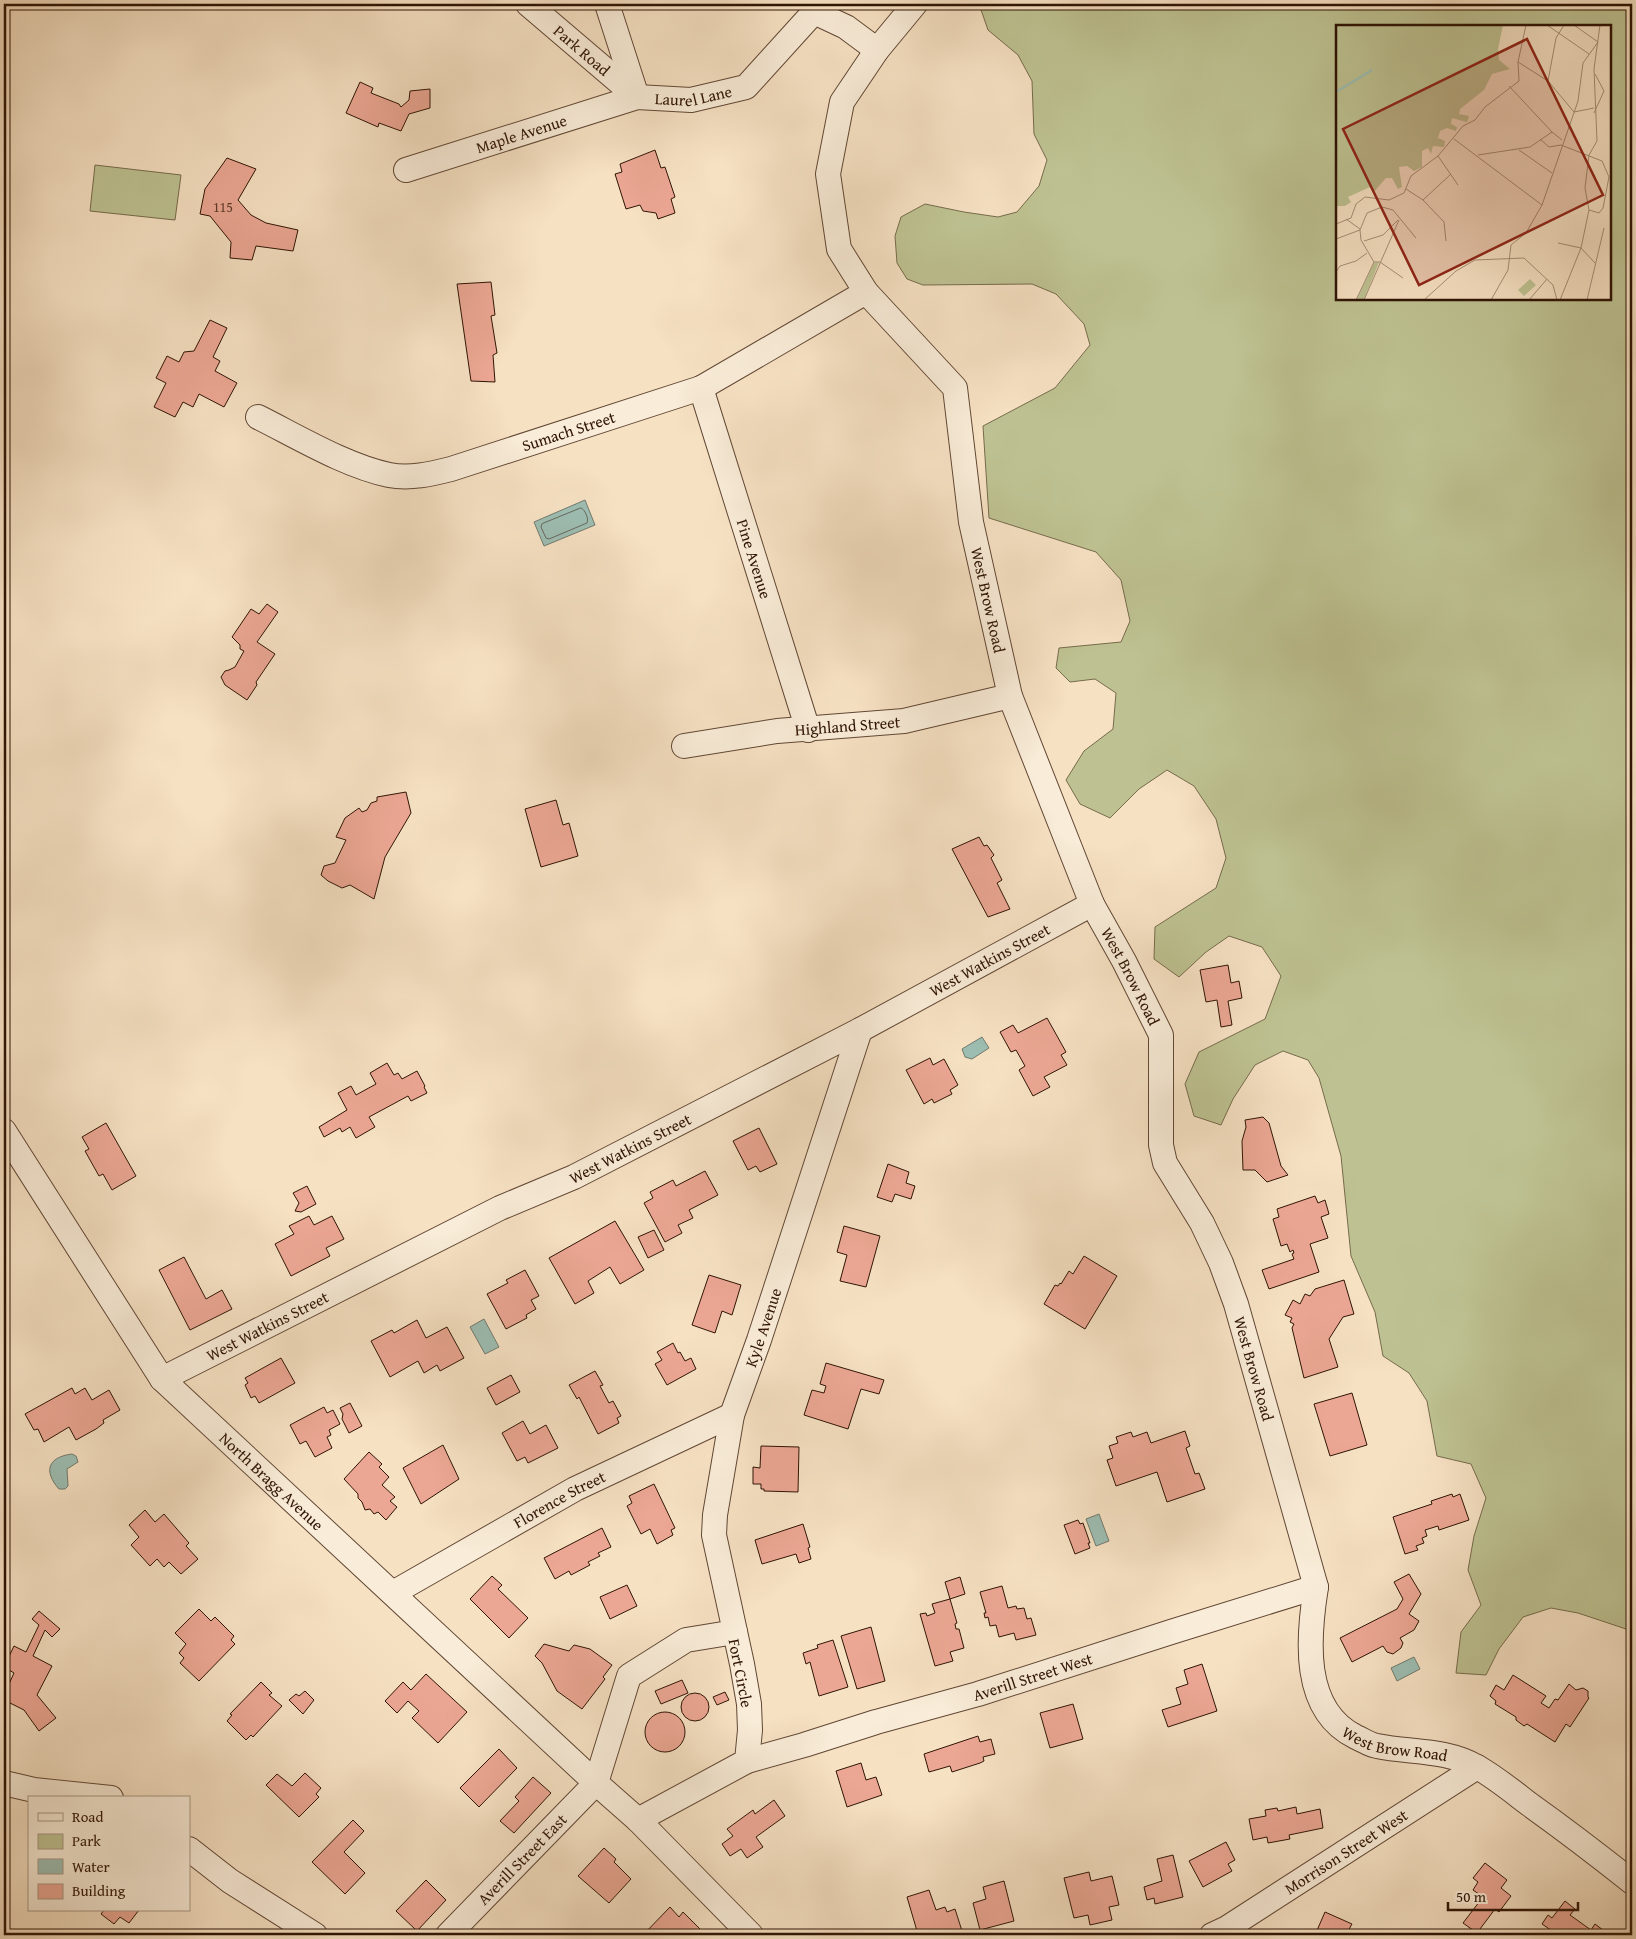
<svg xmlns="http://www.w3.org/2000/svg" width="1636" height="1939" font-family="'Gentium Book Plus',serif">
<rect width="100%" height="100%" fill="#f6e1c3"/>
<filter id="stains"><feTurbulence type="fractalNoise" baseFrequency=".004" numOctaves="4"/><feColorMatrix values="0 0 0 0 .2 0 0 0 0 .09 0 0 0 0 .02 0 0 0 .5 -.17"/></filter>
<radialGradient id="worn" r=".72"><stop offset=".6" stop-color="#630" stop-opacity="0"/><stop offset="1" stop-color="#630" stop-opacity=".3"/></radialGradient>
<path fill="#bec292" stroke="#766b4b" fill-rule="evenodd" d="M979 4H1632V1631L1578 1613 1551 1608 1523 1617 1499 1649 1486 1675 1456 1673 1461 1632 1481 1605 1468 1570 1474 1536 1486 1498 1471 1464 1437 1456 1427 1401 1409 1373 1383 1356 1375 1312 1351 1256 1341 1156 1319 1078 1308 1060 1283 1051 1255 1065 1233 1099 1221 1125 1194 1116 1185 1084 1199 1052 1265 1019 1281 976 1262 947 1229 936 1206 952 1179 977 1154 959 1155 927 1216 888 1226 858 1216 819 1194 786 1167 770 1139 789 1110 818 1080 804 1066 780 1084 751 1113 729 1116 693 1095 679 1070 682 1056 668 1059 648 1121 642 1130 621 1121 580 1096 552 989 518 983 426 1055 388 1090 345 1084 324 1056 294 1032 284 923 285 907 279 897 263 895 236 901 217 925 204 964 212 998 217 1017 212 1039 186 1047 160 1034 134 1032 81 1018 55 988 30ZM1337 26H1610V299H1337Z
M95 165 181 175 175 220 90 211Z"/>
<path fill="#9dbeb3" stroke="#717a6d" d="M585 500 595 525 544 546 534 522Z
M982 1037 989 1048 972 1059 965 1057 962 1049Z
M484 1319 499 1347 485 1354 470 1327Z
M72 1454 76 1456 78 1462 67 1469 68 1486 65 1489H59C43 1471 48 1457 72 1454Z
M1099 1514 1109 1541 1096 1546 1086 1519Z
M1414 1657 1420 1669 1397 1681 1391 1668Z"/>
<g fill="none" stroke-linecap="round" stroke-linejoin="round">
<path stroke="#66695c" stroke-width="1" d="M581 508C585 509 589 519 587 523L549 539 546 538 541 527 542 524Z"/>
</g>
<path fill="#eca794" stroke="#2f1404" d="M360 82 373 88 371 93 399 104 401 107 409 100 410 91 430 89V108L409 114 401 131 379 123 378 127 346 113Z
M655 150 661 168 665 167 675 197 671 199 675 213 658 219 656 213 643 211 640 205 626 209 615 174 622 172 620 164Z
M227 158 256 169 238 200 251 215 266 223 298 230 293 251 256 246 252 260 230 258 231 242 210 216 200 214 205 189Z
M491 282 495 315 491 316 497 353 493 355 495 382 471 381 457 284Z
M210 320 227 328 213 357 220 361 215 371 237 383 224 407 199 394 193 407 183 402 175 417 154 407 166 383 156 378 167 356 179 362 184 352 194 351Z
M267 604 278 612 257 642 275 654 256 682 257 685 247 700 225 685 221 677 225 671 229 670 235 667 244 651 240 649V645L232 637 251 609 259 614Z
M406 792 411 813 385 857 374 899 350 885 342 888 328 881 321 875 324 866 335 863 346 840 336 837 345 818 359 808 362 812 367 810 371 803 377 801V797Z
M556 800 563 825 569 823 578 856 541 867 525 809Z
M979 837 984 846 987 845 994 855 991 858 1002 880 997 883 1010 909 988 917 952 849Z
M1228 965 1231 983 1239 981 1242 998 1228 1001 1232 1025 1221 1027 1217 1000 1206 1002 1200 970Z
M1047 1018 1066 1052 1061 1055 1067 1065 1044 1077 1050 1087 1033 1096 1019 1070 1025 1066 1016 1050 1011 1052 1000 1032 1013 1025 1018 1033Z
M930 1058 933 1065 944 1059 958 1085 950 1090 952 1094 934 1103 932 1099 924 1104 906 1070Z
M387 1063 394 1075 398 1073 402 1079 417 1071 425 1086 424 1087 427 1093 411 1101 408 1096 369 1117 375 1127 356 1138 350 1127 342 1132 340 1128 324 1137 319 1127 347 1110 338 1093 351 1086 356 1095 376 1084 370 1073Z
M1263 1117 1269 1123 1281 1166 1288 1175 1267 1182 1255 1170H1243L1242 1141 1246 1127 1245 1120Z
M106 1123 136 1176 112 1190 103 1174 99 1176 85 1151 89 1149 82 1137Z
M759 1128 777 1164 760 1172 756 1166 748 1170 733 1141Z
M888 1164 909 1172 906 1183 915 1186 911 1199 895 1194 892 1202 877 1197Z
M705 1171 718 1195 689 1210 693 1218 678 1225 682 1233 665 1242 644 1203 653 1198 650 1192 673 1180 676 1186Z
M307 1186 316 1204 301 1212 295 1211 299 1203 293 1193Z
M1315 1196 1318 1203 1325 1200 1329 1214 1321 1217 1328 1238 1310 1244 1319 1272 1269 1289 1262 1270 1294 1259 1292 1254 1294 1253 1293 1250 1290 1252 1287 1244 1281 1246 1273 1219 1279 1217 1277 1209Z
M309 1216 314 1225 332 1216 344 1239 326 1248 330 1256 291 1276 275 1244 294 1234 289 1226Z
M615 1221 644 1270 620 1284 610 1267 588 1281 594 1293 575 1304 549 1258Z
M844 1226 880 1236 866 1287 840 1281 847 1255 837 1252Z
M654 1230 664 1250 648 1258 638 1237Z
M1084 1256 1117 1276 1085 1329 1044 1304 1055 1285 1058 1286 1060 1283 1061 1284 1069 1271 1073 1274Z
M184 1257 206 1299 222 1290 232 1309 190 1330 159 1270Z
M525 1270 539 1296 531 1300 536 1309 526 1315 527 1318 506 1329 487 1294 508 1283 506 1280Z
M709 1275 741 1285 732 1315 722 1311 715 1333 692 1325Z
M1344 1280 1354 1314 1343 1317 1329 1339 1338 1367 1304 1378 1292 1328 1294 1324 1290 1322 1292 1318 1285 1315 1293 1300 1300 1304 1305 1294 1310 1296 1315 1289Z
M417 1320 426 1338 447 1327 464 1358 440 1371 437 1365 424 1373 418 1361 390 1377 371 1341 392 1330 394 1333Z
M673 1343 678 1353 680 1352 685 1361 691 1358 696 1369 667 1385 655 1364 662 1360 657 1352Z
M281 1358 295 1383 259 1403 255 1396 251 1398 245 1385 248 1383 245 1378Z
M826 1363 884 1380 879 1394 861 1389 848 1429 804 1415 812 1390 824 1393 826 1386 820 1384Z
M595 1371 603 1385 600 1386 609 1403 613 1401 621 1416 617 1418 619 1423 598 1434 579 1397 577 1399 569 1385Z
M511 1375 520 1392 496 1405 487 1388Z
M72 1388 75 1394 85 1388 92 1400 109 1390 120 1410 103 1420 104 1423 96 1429 76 1440 69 1427 44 1442 38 1429 34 1430 25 1414Z
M1352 1393 1367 1445 1330 1456 1314 1404Z
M350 1403 362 1426 349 1433 342 1419 343 1414 340 1408Z
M324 1407 327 1413 333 1410 340 1424 329 1430 331 1435 327 1437 332 1448 315 1457 306 1441 300 1444 290 1425Z
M523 1421 530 1434 546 1425 558 1448 528 1463 525 1457 517 1461 502 1433Z
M1185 1431 1190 1446 1186 1448 1195 1474 1199 1473 1205 1489 1167 1502 1157 1472 1116 1486 1107 1460 1113 1458 1109 1446 1118 1443 1116 1437 1131 1432 1133 1437 1147 1432 1151 1443Z
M443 1445 459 1479 421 1504 403 1468Z
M761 1446 799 1447 798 1492 764 1491V1489H761V1484H753V1467L760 1468Z
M369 1452 382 1464 379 1467 389 1477 382 1485 395 1497 390 1501 397 1507 386 1520 378 1512 374 1514 370 1509 365 1510 362 1502 358 1498V1494L344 1479Z
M654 1484 675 1528 671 1530 673 1535 657 1544 650 1529 641 1534 627 1506 632 1503 629 1496Z
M1452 1494 1453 1497 1460 1494 1469 1520 1439 1530 1438 1526 1425 1530 1427 1536 1422 1538 1424 1543 1416 1546 1418 1550 1405 1554 1393 1517 1432 1504 1431 1501Z
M145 1510 155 1522 164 1514 189 1543 186 1546 198 1559 181 1574 169 1562 164 1567 157 1559 150 1566 131 1545 139 1537 129 1525Z
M1078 1520 1080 1524 1083 1523 1090 1543H1088L1090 1548 1075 1554 1064 1525Z
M803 1524 810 1547 808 1548 811 1559 799 1563 796 1554 762 1564 755 1540Z
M602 1528 611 1547 598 1553 600 1556 588 1562 590 1565 571 1575 569 1571 555 1579 544 1558Z
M1409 1574 1421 1594 1409 1614 1419 1621 1414 1630 1400 1638 1403 1643 1401 1648 1393 1654 1387 1652 1383 1646 1352 1662 1340 1638 1397 1609 1403 1599 1394 1582Z
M492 1576 502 1585 498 1589 528 1618 509 1638 470 1599Z
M960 1577 965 1594 950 1599 945 1582Z
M627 1585 637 1606 610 1619 600 1597Z
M1002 1586 1008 1608 1016 1606 1017 1609 1024 1608 1027 1619 1031 1618 1036 1635 1016 1640 1014 1633 999 1637 996 1625 990 1626 988 1617 985 1618 984 1613H986L980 1592Z
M950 1599 957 1623 955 1624 956 1629H959L964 1648 950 1652 953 1661 935 1666 920 1614 926 1613 927 1616 935 1613 932 1604Z
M199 1609 211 1621 215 1617 234 1636 231 1640 235 1644 199 1681 180 1663 184 1658 179 1653 186 1644 175 1633Z
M39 1611 60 1629 52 1637 45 1630 33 1656 52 1666 37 1695 56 1718 39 1731 24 1710 4 1700V1695L14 1673 4 1667 14 1646 26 1652 39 1625 32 1619Z
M871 1627 885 1681 857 1689 841 1636Z
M833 1640 848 1687 819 1696 810 1662 806 1664 803 1653 818 1648 817 1645Z
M544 1644 569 1651 574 1645 590 1649 612 1665 603 1677 605 1679 582 1709 557 1691 542 1663 535 1656Z
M1202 1664 1217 1711 1168 1727 1162 1710 1181 1704 1176 1688 1188 1684 1184 1670Z
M426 1674 467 1712 438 1743 412 1718 419 1711 408 1701 397 1713 385 1701 403 1682 411 1690Z
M1513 1675 1546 1696 1541 1703 1549 1708 1555 1699 1558 1700 1569 1684 1576 1690 1583 1688 1588 1691V1697L1589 1698 1570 1727 1566 1724 1555 1742 1527 1724 1524 1726 1516 1720V1717L1495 1704 1496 1701 1490 1696 1496 1685 1504 1690Z
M682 1680 688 1693 661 1704 655 1691Z
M261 1682 272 1693 269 1695 282 1706 253 1737 251 1735 246 1740 227 1721 232 1715 230 1714Z
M305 1691 314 1700 303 1714 289 1700 296 1694 299 1696Z
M725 1692 729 1700 717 1705 713 1697Z
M681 1707a14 14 0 1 1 28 0a14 14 0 1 1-28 0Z
M1073 1704 1083 1739 1050 1748 1040 1713Z
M645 1732a20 20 0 1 1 40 0a20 20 0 1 1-40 0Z
M978 1736 980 1742 991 1739 995 1754 983 1757 984 1761 980 1763 952 1772 950 1766 929 1772 924 1754Z
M499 1749 517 1768 479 1807 460 1788Z
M861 1763 866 1780 876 1777 882 1795 847 1807 836 1771Z
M305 1773 321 1788 316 1794 319 1797 299 1817 266 1785 277 1774 292 1786Z
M533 1777 551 1793 514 1833 500 1821 519 1801 515 1797Z
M774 1800 785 1816 756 1837 763 1847 747 1858 741 1849 730 1856 722 1844 733 1836 727 1829 753 1810 755 1814Z
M1296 1807 1297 1814 1320 1809 1323 1828 1289 1835 1290 1839 1268 1843 1267 1837 1253 1840 1249 1819 1266 1816 1265 1810 1277 1808 1278 1811Z
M353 1820 364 1831 344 1852 365 1873 345 1894 312 1862Z
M1226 1842 1235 1860 1228 1864 1232 1871 1203 1887 1189 1861Z
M604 1848 616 1859 614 1862 631 1879 609 1903 578 1876Z
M1173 1855 1183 1897 1155 1904 1154 1898 1147 1900 1144 1887 1162 1881 1157 1859Z
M1485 1863 1507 1880 1501 1888 1511 1896 1499 1912 1495 1909 1477 1933 1463 1923 1483 1897 1473 1890 1478 1882 1473 1878Z
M1089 1872 1091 1881 1112 1876 1119 1905 1109 1907 1112 1920 1090 1925 1088 1915 1074 1918 1064 1878Z
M426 1880 446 1900 417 1931 396 1911Z
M1004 1881 1014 1921 980 1930 973 1903 986 1899 983 1887Z
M929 1890 936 1910 945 1907 947 1912 955 1909 963 1934 904 1935 917 1931 907 1897Z
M1565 1901 1575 1909 1570 1915 1591 1930 1595 1924 1607 1933 1605 1935H1558L1542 1924 1548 1915 1552 1918Z
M670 1907 679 1917 683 1912 703 1932 700 1935H643Z
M104 1910H139L129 1923 120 1917 114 1924 101 1914Z
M1325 1912 1352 1924 1348 1931 1359 1935H1315Z"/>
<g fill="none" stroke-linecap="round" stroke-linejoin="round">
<defs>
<g id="minor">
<path id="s1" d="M528 4 637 97"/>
<path d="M607 4 637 97"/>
<path id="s2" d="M915 4 877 50 842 102 828 174 839 249 866 292 955 388 971 522 1010 696 1092 904 1124 961 1161 1035V1145L1165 1163 1202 1223 1221 1263 1236 1304 1316 1587C1308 1637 1301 1710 1356 1737 1363 1740 1370 1745 1377 1746 1411 1753 1445 1749 1477 1767 1495 1777 1512 1791 1529 1804 1564 1829 1598 1855 1632 1882"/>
<path d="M814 12 846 27 877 50"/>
<path id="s3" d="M406 170 637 97 691 100 746 87 814 12"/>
<path id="s4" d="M701 388 808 730"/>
<path id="s5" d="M258 417C298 437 346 466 389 475 410 479 431 474 451 469L701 388 866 292"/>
<path id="s6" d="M684 746 777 731 904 721 1010 696"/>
<path id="s7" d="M4 1131 162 1379 596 1783 638 1820 751 1935"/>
<path id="s8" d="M162 1379 500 1208 574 1177 860 1030 1092 904"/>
<path id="s9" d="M393 1593 575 1489 732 1415"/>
<path id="s10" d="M747 1761 804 1745 876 1722 978 1694 1171 1632 1316 1587"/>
<path d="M4 1783 34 1790 111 1798"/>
<path id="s11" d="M638 1820 747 1761 750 1730 749 1704 742 1664 714 1535 715 1515 732 1415 759 1340 860 1030"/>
<path d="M189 1849 230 1881 315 1935"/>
<path id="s12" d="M448 1935 596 1783 629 1676 686 1640 735 1632"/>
<path id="s13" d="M1212 1935 1227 1928 1477 1767"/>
</g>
</defs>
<use href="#minor" stroke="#614734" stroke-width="26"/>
<use href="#minor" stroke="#f9ecd8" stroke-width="24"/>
</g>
<g text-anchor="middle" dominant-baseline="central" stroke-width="4" stroke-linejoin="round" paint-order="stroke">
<g font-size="14" fill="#5e3928">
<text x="223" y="207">115</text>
</g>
<g font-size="16" fill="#2f1404" stroke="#f9ecd8">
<text stroke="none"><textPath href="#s1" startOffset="71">Park Road</textPath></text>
<text stroke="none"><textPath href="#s3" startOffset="299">Laurel Lane</textPath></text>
<text stroke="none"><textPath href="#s3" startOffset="121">Maple Avenue</textPath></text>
<text stroke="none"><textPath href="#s5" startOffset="330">Sumach Street</textPath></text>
<text stroke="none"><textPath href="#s4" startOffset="179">Pine Avenue</textPath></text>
<text stroke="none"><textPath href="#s2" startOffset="668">West Brow Road</textPath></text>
<text stroke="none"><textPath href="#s6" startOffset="165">Highland Street</textPath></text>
<text stroke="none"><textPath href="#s8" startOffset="928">West Watkins Street</textPath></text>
<text stroke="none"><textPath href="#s2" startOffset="1072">West Brow Road</textPath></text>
<text stroke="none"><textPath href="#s8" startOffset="522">West Watkins Street</textPath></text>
<text stroke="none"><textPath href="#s8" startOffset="118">West Watkins Street</textPath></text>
<text stroke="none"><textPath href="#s11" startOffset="568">Kyle Avenue</textPath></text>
<text stroke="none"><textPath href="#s2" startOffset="1492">West Brow Road</textPath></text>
<text stroke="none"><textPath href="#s7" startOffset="444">North Bragg Avenue</textPath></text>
<text stroke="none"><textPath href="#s9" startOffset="191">Florence Street</textPath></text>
<text transform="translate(741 1673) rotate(79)">Fort Circle</text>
<text stroke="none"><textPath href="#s10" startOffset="298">Averill Street West</textPath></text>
<text stroke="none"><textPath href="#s2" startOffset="1926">West Brow Road</textPath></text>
<text stroke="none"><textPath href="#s13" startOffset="158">Morrison Street West</textPath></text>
<text stroke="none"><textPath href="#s12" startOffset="106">Averill Street East</textPath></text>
</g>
</g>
<g transform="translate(1336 25)">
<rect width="275" height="275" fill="#f6e1c3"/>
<path d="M0 0H167L162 24 163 35 174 44 156 49 148 65 124 84 123 89 133 91 131 97 116 93 115 99 121 102 120 106 111 103 104 106 102 113 109 116 108 122 97 121 95 129 92 123 86 126V142L78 146 71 141 63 142 66 162 62 164 56 153H50L37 168 34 162 12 172 15 177 9 181H0ZM43 237 28 275H20L38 238ZM194 254 200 260 188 271 182 265Z" fill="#bec292"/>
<path fill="none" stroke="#9dbeb3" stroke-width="2.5" d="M0 67 36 45"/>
<path fill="none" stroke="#a68f77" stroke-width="1" d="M211 0 253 29M182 37 212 56 238 87 258 83M212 56 220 13 228 0M173 61 216 107M258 88 268 66 259 49M118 114 206 180M204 114 213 122 225 120 266 136 273 152 267 183 263 188 253 185M183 125 216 148M142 130 194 122 216 107 226 115M102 131 122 160M70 164 87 175 108 197 110 216M87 175 115 149M46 182 57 185 80 213M10 194 24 204M0 199 15 193 20 179 29 172 53 175 68 168 75 151 102 131 127 101 139 95 149 82 183 56 182 37 190 0M0 214 24 205M28 216 47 210 62 195M222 218 245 223M245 223 259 238M38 237 25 215 24 205 31 188 46 182M38 237H44L67 253M0 247 4 241 20 236 31 228M20 275 38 237M28 275 63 195M88 275 120 246 139 235 188 233 217 260 221 275M155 275 172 245 175 220 190 208 206 180 242 76 247 38 262 17 238 0M193 275 211 254M224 275 245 223 253 185 249 163 253 130 261 116 258 44 264 0M251 275 268 203"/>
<path fill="#8f2418" fill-opacity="0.15" stroke="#8f2418" stroke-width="2.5" d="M191 14 267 170 83 260 7 104Z"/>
<rect width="275" height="275" fill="none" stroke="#2f1404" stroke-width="2.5"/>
</g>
<rect width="1636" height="1939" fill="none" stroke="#f6e1c3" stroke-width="20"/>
<rect x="5" y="5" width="1626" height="1929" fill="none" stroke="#2f1404" stroke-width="2.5"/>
<rect x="10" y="10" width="1616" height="1919" fill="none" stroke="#2f1404"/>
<rect x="28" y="1796" width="162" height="115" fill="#f9ecd8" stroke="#a89683"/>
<rect x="38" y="1813" width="25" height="8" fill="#f9ecd8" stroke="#a89683"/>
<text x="72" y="1822" font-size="15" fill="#2f1404">Road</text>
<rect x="38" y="1834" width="25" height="15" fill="#bec292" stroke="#a89683"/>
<text x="72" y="1846" font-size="15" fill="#2f1404">Park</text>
<rect x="38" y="1859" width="25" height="15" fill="#9dbeb3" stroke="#a89683"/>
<text x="72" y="1872" font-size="15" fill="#2f1404">Water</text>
<rect x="38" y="1884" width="25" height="15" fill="#eca794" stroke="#a89683"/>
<text x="72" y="1896" font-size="15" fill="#2f1404">Building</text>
<path d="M1448 1902v8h130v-8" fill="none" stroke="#2f1404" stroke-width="2.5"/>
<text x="1456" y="1902" font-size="15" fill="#2f1404" stroke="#f9ecd8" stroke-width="4" paint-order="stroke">50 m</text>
<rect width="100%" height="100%" filter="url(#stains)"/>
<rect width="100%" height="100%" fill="url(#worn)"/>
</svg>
